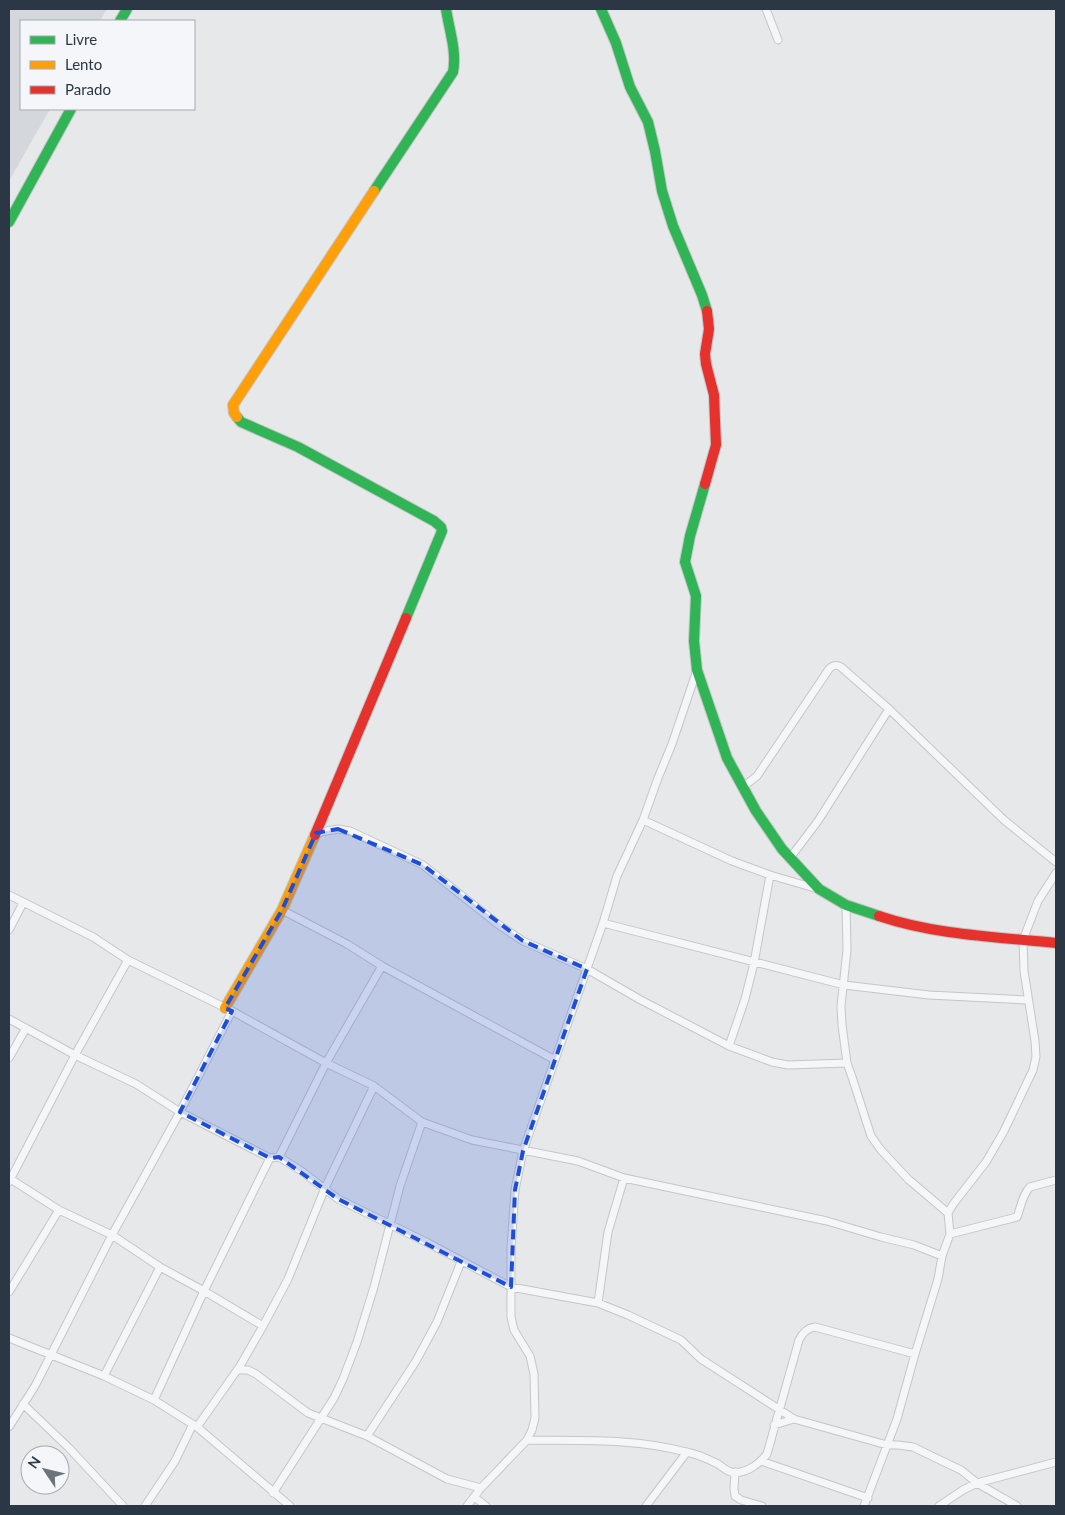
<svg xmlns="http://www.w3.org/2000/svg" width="1065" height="1515" font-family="Lato,sans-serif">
<rect width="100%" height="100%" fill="#e6e8ea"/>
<path fill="#d4d8dd" d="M9 9H107L100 21H21V109H50L9 181Z"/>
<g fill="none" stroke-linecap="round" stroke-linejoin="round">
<defs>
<path id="street" d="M766 9 778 40
M743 787 757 776 829 669C833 665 836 664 841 667L889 709 1004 820 1056 862
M643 820 732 861 770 875 818 889
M316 833 338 829 350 831 423 865 499 925 523 941 587 969 639 999 729 1046 772 1062 788 1065 847 1063
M790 858 818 821 889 709
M9 895 93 937 128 960 232 1011 326 1063 374 1086 422 1122 472 1140 578 1161 624 1178 827 1221 881 1237 914 1245 942 1256
M846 905 847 950 841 1006 842 1025 847 1063 852 1077 871 1136 881 1150 908 1179 948 1213
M282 910 347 944 382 966 555 1060
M603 923 844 985 929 995 1028 1000
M9 930 23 903
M9 1019 75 1055 136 1084 180 1112 270 1158 279 1157 300 1170 338 1199 428 1243 511 1287 598 1303 628 1315 681 1340 701 1359 794 1419 887 1445H898L913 1447 944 1462 961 1470 977 1483 1017 1506
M729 1046 745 999 754 963 770 875
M9 1058 26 1028
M279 1157 326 1063 382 966
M9 1178 59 1210 112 1235 160 1267 204 1291 263 1326
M9 1182 75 1055 128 960
M950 1234 1017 1217C1021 1207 1022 1195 1030 1187L1056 1180
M9 1292 59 1210
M598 1303 608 1232 624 1178
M9 1338 104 1376 154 1400 197 1427 290 1506
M237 1370H248L256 1374 308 1413 367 1436 447 1479 481 1488
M104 1376 160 1267
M154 1400 204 1291 270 1158
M23 1404 69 1448 123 1506
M774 1425 794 1419
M9 1427 35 1386 112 1235 180 1112 232 1011
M197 1427 240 1366 263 1326 288 1279 325 1188 374 1086
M367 1436 416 1361 437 1322 461 1262
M527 1440C580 1441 635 1438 686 1452 698 1454 708 1459 718 1464 722 1467 727 1471 731 1472 745 1475 759 1464 767 1454L799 1340C802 1334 807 1328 815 1327L915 1354
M761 1461 868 1498
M735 1472 734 1489 735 1496 741 1500 762 1506
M273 1493 334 1398 343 1379 357 1342 374 1287 400 1186 422 1122
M474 1497 486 1506
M145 1506 175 1461 193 1424
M467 1506 481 1488 527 1440 532 1430 535 1418 534 1374 530 1356 514 1330 511 1317V1248L515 1190 523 1151 603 923 617 876 643 820 658 778 672 744 697 670
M646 1506 687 1452
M864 1506 897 1419 915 1354 938 1279 942 1256 950 1234 948 1213 954 1203 986 1162 1004 1131 1033 1070 1036 1057 1035 1041 1024 971 1023 940 1038 901 1056 873
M939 1506 963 1490 977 1483 1056 1462"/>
<path id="fast" d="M601 9 616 43 630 87 648 122 655 151 662 191 673 226 702 295 707 311
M120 21 127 9
M374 191 453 72C457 51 449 29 446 9
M9 222 71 109
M237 417 241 422 298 447 434 521 441 527 442 531 406 618
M705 484 690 536 685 562 696 596 694 641 697 670 727 758 756 811 782 849 819 889 846 905 879 916"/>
<path id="slow" d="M237 417 234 413 233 405 374 191
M225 1008 282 910 315 835"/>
<path id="jam" d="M705 484 716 445 714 395 706 364 705 354 709 329 707 311
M315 835 406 618
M879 916C935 935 997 937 1056 943"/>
</defs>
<use href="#street" stroke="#c4c6c8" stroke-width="9"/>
<use href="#fast" stroke="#c4c6c8" stroke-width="12"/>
<use href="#slow" stroke="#c4c6c8" stroke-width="12"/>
<use href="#jam" stroke="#c4c6c8" stroke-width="12"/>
<use href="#street" stroke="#f5f6f7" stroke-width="7"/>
<use href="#fast" stroke="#30b455" stroke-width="10"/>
<use href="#slow" stroke="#ff9f0a" stroke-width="10"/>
<use href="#jam" stroke="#e5322d" stroke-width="10"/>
</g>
<path fill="#1d4ed8" fill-opacity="0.2" stroke="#1d4ed8" stroke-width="4" stroke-dasharray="10 6" stroke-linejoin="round" d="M338 829 423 865 523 941 587 969 523 1151 515 1190 511 1287 338 1199 279 1157 270 1158 180 1112 232 1011 225 1008 282 910 316 833Z"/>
<rect width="1065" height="1515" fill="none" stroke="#2b3744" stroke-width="20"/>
<rect x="20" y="20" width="175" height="90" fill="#f4f6f9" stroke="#a4aab1"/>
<rect x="30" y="36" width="25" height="8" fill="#30b455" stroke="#a4aab1"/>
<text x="65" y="45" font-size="15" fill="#2b3744">Livre</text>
<rect x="30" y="61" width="25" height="8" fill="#ff9f0a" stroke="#a4aab1"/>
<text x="65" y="70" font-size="15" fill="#2b3744">Lento</text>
<rect x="30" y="86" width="25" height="8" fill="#e5322d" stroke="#a4aab1"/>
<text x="65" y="95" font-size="15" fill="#2b3744">Parado</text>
<g transform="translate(45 1470) rotate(305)"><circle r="24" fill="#f4f6f9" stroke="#a4aab1"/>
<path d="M0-4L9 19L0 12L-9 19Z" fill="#6c757e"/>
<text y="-8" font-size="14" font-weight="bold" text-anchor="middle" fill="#2b3744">N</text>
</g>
</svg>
